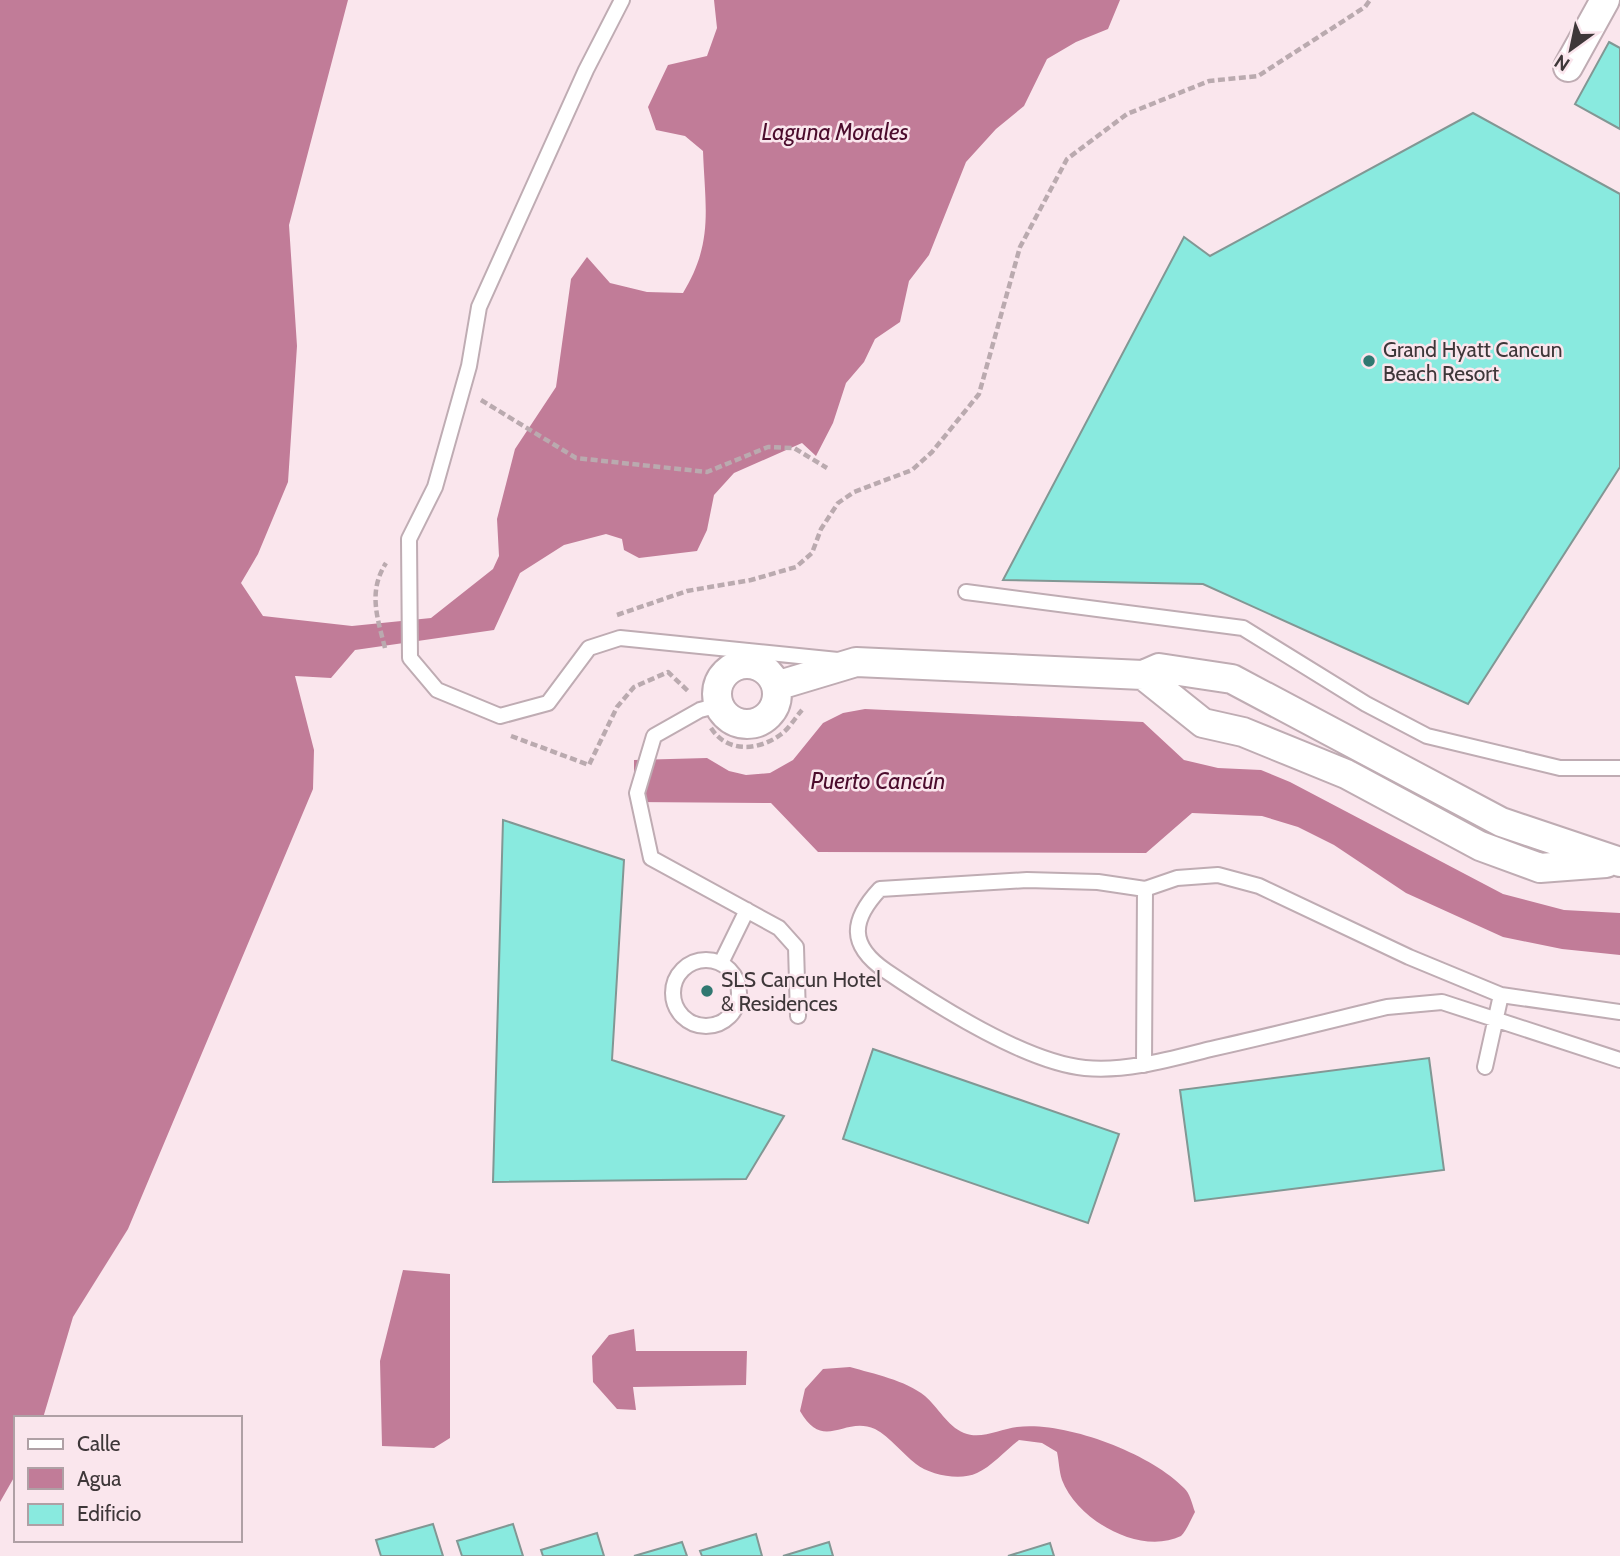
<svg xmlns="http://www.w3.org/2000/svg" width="1620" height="1556" font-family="Cabin,sans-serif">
<rect width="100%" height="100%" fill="#fae6ed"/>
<path fill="#c17c98" d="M0 0H348L289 225 297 346 288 482 258 554 241 583 263 616 352 626 431 618 493 569 499 556 497 519 515 449 556 387 571 279 587 257 610 283 647 292 683 293C714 242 705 207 703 151L685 136 656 130 648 107 668 65 707 56 717 28 714 0H1120L1108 29 1076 42 1047 59 1024 106 996 129 966 162 929 255 909 281 900 322 875 339 864 362 846 383 833 423 816 456 802 443 734 473 714 495 707 530 697 551 639 558 624 550 622 539 606 534 564 545 520 573 494 630 355 650 331 678 295 676 314 750 313 789 128 1229 73 1317 43 1418H16V1474L0 1502Z
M865 709 1143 722 1184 760 1218 768 1261 770 1290 782 1503 894 1564 910 1620 913V955L1562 949 1503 937 1406 893 1334 845 1298 827 1262 816 1192 813 1146 853 818 852 771 803 634 802V760L707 758 729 771 746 775 770 773 793 760 823 723 843 713Z
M403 1270 450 1274V1438L434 1448 382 1446 380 1361Z
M634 1329 636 1351H747L746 1385 633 1387 636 1410 617 1409 593 1382 592 1356 609 1335Z
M850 1367C874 1374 905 1380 925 1396 938 1407 947 1426 964 1433 981 1440 1000 1429 1017 1427 1065 1421 1150 1453 1184 1488 1190 1493 1192 1504 1195 1512 1191 1519 1187 1530 1181 1536 1140 1556 1077 1520 1062 1480 1059 1471 1059 1461 1057 1452L1042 1443 1019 1440C1006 1450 991 1467 977 1473 960 1481 930 1475 916 1464 902 1453 890 1437 875 1429 844 1415 824 1453 800 1411L805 1389 823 1369Z"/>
<path fill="#89eadf" stroke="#829794" stroke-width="2" d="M1609 42 1620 48V129L1575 104Z
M1473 113 1620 194V467L1468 704 1203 584 1003 580 1184 237 1210 256Z
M503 820 624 860 612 1060 784 1116 746 1179 493 1182Z
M873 1049 1119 1134 1088 1223 843 1139Z
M1429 1058 1444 1170 1195 1201 1180 1090Z
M433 1524 443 1556H381L376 1540Z
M513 1524 523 1556H462L457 1541Z
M597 1533 604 1556H543L541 1550Z
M756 1534 762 1556H702L700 1551Z
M682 1542 687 1556H634Z
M829 1542 833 1556H783Z
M1050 1543 1054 1556H1008Z"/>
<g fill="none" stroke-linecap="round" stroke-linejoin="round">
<defs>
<path id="service" d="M622 0 586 70 479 307 469 366 435 487 409 539 410 658 437 690 500 716 548 703 589 648 620 638 838 660
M966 592 1243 628 1366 704 1427 736 1560 768H1620
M719 705 700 710 654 736 637 793 651 858 779 928 796 947 798 1016
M673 993a33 33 0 1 1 66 0a33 33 0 1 1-66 0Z
M721 963 747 910
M1620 1012 1501 995 1409 957 1259 886 1218 875 1177 878 1145 889 1098 882 1027 880 880 889C851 920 848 945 886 971 936 1005 1026 1062 1085 1068 1127 1072 1171 1059 1211 1049 1270 1036 1328 1021 1387 1007L1442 1002 1620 1060
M1144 1065 1145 889
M1485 1067 1501 995"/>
<path id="minor" d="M1568 67 1605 0
M717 694a30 30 0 1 1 60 0a30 30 0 1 1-60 0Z
M1143 675 1203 723 1243 732 1346 774 1480 846 1540 868 1606 863
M776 686 856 662 1143 675 1159 668 1232 679 1501 822 1620 862"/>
</defs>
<use href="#service" stroke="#bfacb3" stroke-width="18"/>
<use href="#minor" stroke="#bfacb3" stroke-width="32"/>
<path stroke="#baaaaf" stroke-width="4.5" stroke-dasharray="7 3.5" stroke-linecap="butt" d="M481 400 576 458 707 472 768 447 794 448 827 468
M617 615 687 591 751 580 796 567 812 553 821 529 838 503 854 492 912 470 932 452 979 394 1020 247 1067 159 1127 114 1209 81 1258 76 1365 7 1370 0
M385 648C377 617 368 591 386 563
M711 728C727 753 758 751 780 735 789 729 795 718 802 710
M511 736 589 765 617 707 634 687 668 672 688 691"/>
<use href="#service" stroke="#fff" stroke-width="14"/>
<use href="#minor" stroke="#fff" stroke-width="28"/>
</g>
<g fill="#307871" stroke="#fae6ed" stroke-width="2.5">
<circle cx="1369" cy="361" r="7"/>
<circle cx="707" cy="991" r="7"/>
</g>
<g text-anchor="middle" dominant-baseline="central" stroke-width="5" stroke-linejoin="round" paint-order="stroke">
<g font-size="21" fill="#3e3739" stroke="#fae6ed" text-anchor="start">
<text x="1383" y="349">Grand Hyatt Cancun<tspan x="1383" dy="24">Beach Resort</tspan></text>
<text x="721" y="979">SLS Cancun Hotel<tspan x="721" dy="24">&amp; Residences</tspan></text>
</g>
<g font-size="23" font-style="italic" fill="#4c0c2d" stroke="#fae6ed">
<text x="835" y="132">Laguna Morales</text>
<text x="878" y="781">Puerto Cancún</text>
</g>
</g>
<rect x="14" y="1416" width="228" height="126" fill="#fae6ed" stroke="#afa0a5" stroke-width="2"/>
<rect x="28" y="1439" width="35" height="10" fill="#ffffff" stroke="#afa0a5" stroke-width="2"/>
<text x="77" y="1451" font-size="21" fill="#3e3739">Calle</text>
<rect x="28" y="1468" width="35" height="21" fill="#c17c98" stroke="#afa0a5" stroke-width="2"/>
<text x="77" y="1486" font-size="21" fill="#3e3739">Agua</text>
<rect x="28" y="1504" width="35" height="21" fill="#89eadf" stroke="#afa0a5" stroke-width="2"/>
<text x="77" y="1521" font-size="21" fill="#3e3739">Edificio</text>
<g transform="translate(1571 49) rotate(213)" stroke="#fae6ed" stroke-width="5" paint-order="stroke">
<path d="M0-5L12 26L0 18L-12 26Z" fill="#3e3739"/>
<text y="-10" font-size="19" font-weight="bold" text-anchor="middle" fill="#3e3739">N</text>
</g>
</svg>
